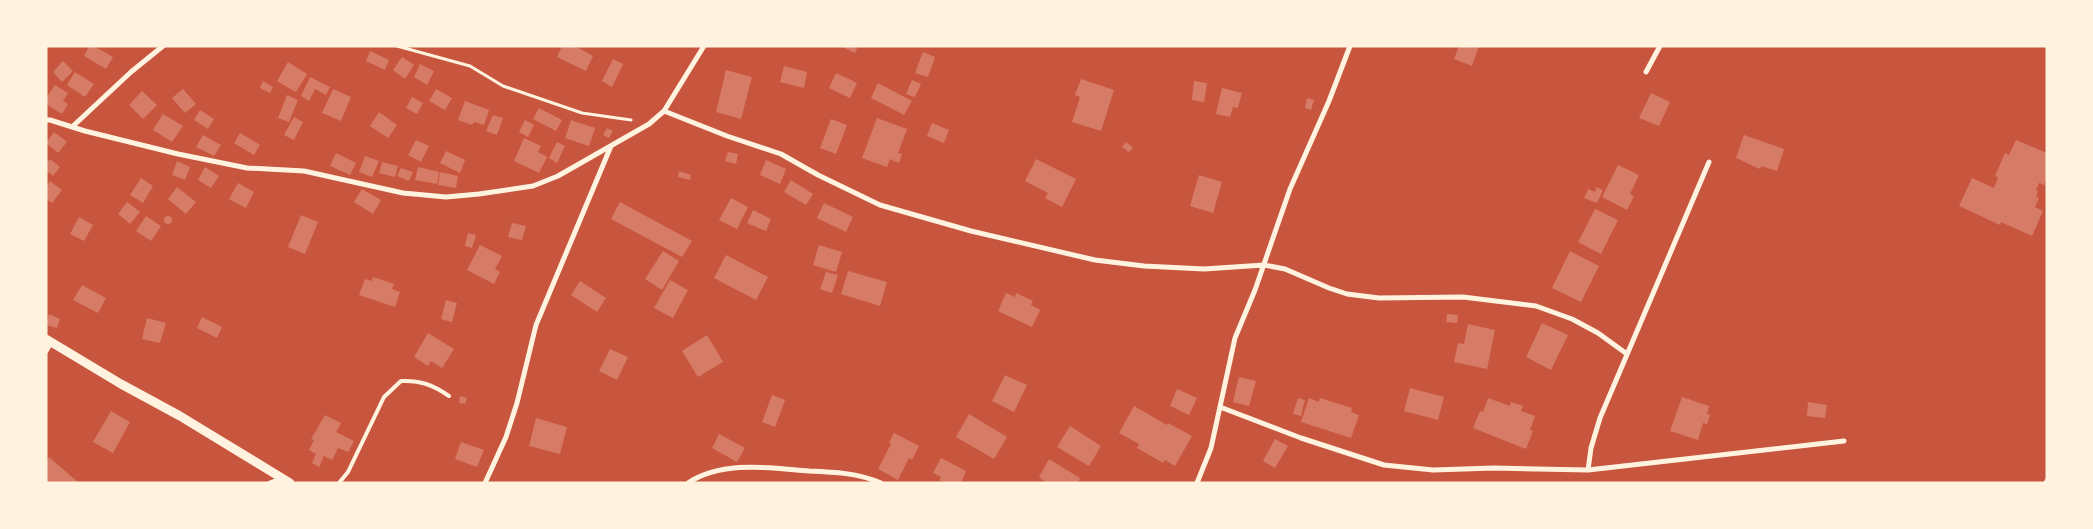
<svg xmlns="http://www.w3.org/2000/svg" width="2093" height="529" font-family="'Varela Round',sans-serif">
<rect width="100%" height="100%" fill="#c8553d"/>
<path fill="#d67c66" d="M89 46H94L113 57 106 69 84 56Z
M562 46H575L593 56 586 71 557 57Z
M840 46H858L855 53Z
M1459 46H1479L1472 66 1454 59Z
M370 51 389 60 385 70 366 61Z
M923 52 935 57 928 77 915 73Z
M402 57 414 65 405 79 393 70Z
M613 59 623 64 612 87 602 81Z
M63 61 73 71 62 82 53 72Z
M288 62 307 74 296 92 277 81Z
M420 64 434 71 427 85 414 77Z
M784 66 807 72 804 88 780 82Z
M726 70 752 77 741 119 716 112Z
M75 72 94 84 85 97 67 85Z
M836 73 857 83 850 98 829 88Z
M310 77 330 87 326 95 315 89 309 101 301 96Z
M1081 79 1114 90 1101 131 1072 122 1080 97 1075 95Z
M912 80 921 84 915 97 906 94Z
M263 81 273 87 270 93 260 88Z
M1194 81 1207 83 1204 102 1192 100Z
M878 83 912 101 904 115 871 98Z
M55 85 68 93 63 101 68 104 62 114 46 104V98Z
M1222 88 1242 93 1238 108 1233 107 1230 117 1216 114Z
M183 89 196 104 185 113 172 98Z
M333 89 351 97 341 121 322 113Z
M436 89 452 98 445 110 429 101Z
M142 91 157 105 143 119 129 105Z
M1651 93 1670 102 1659 126 1639 118Z
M287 95 298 100 289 122 278 118Z
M412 97 423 103 417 114 406 108Z
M1307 98 1314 100 1311 110 1305 108Z
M465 101 489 110 484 125 474 122 472 125 458 120Z
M539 108 562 120 556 131 533 119Z
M200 110 214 119 208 129 194 120Z
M379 112 397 125 388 138 370 126Z
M163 114 183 126 172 142 153 130Z
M493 115 503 118 497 135 486 131Z
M294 117 303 122 294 140 284 135Z
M877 118 907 129 898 153 902 154 899 163 890 159 887 167 862 158Z
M831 119 847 125 836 154 820 148Z
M525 120 534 125 528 137 519 132Z
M571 120 595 128 589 146 565 138Z
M932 123 949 130 944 143 927 136Z
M607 128 613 131 609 138 603 135Z
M54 132 67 142 58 153 46 143Z
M240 133 260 145 254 155 234 143Z
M203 135 221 145 214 156 196 147Z
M1744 135 1784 149 1777 171 1761 166 1760 169 1736 158Z
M524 138 541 146 538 152 547 157 539 173 514 161Z
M416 140 429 146 421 162 408 155Z
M2016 140 2047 153V179L2044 185 2039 183 2036 190 2038 191 2036 197 2039 198 2035 207 2043 211 2032 236 2001 222 2000 225 1959 206 1972 178 1994 188 1998 178 1995 176 2005 153 2009 155Z
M557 142 565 146 557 163 549 158Z
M1126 142 1133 148 1129 152 1122 147Z
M446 151 465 160 460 173 440 163Z
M728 152 738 154 736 164 725 161Z
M336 153 356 163 350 175 330 166Z
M365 156 379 161 372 177 359 172Z
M50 159 60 167 53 176 46 170V163Z
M1036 159 1076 179 1062 207 1045 198 1048 193 1025 181Z
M766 160 786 169 780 184 760 175Z
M177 161 190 167 185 180 172 175Z
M382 162 398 166 395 177 379 173Z
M1618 165 1639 175 1630 194 1634 196 1627 210 1602 197Z
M205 167 219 176 211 188 198 180Z
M418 167 439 172 437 184 415 180Z
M401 168 413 172 409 181 397 176Z
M679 171 691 175 690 180 678 177Z
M440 172 458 176 456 188 438 185Z
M1199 175 1222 182 1213 213 1190 206Z
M141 178 153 186 143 203 130 195Z
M791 180 813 194 806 205 784 192Z
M50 181 62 190 52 203 46 199V187Z
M238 183 254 192 246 208 229 199Z
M177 187 196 202 186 214 168 199Z
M1596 187 1603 190 1597 203 1584 198 1588 189 1595 192Z
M362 189 381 200 373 214 354 202Z
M731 198 748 207 737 229 719 220Z
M127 202 140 212 130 224 118 214Z
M620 202 692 241 682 257 611 219Z
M824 203 853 217 846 232 817 218Z
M1595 209 1618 220 1601 254 1578 242Z
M753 210 771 219 766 231 747 223Z
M301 215 318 222 305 254 288 247Z
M164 220a4 4 0 1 1 8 0a4 4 0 1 1-8 0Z
M146 216 161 226 151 241 136 231Z
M79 217 93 225 84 241 70 234Z
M512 223 526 226 522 240 508 237Z
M468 233 476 235 472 248 465 246Z
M480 245 502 256 495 269 500 272 494 284 467 270Z
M819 245 842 252 836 272 813 265Z
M663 251 679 261 662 290 645 279Z
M1570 251 1599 266 1581 302 1552 288Z
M726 255 768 277 756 300 714 278Z
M848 271 887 282 880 306 841 294Z
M826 272 838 275 832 293 820 289Z
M373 277 394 284 392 289 400 292 395 307 359 295 365 279 372 281Z
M670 280 688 290 673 318 654 308Z
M580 281 606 298 597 312 571 295Z
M82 285 106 298 98 313 73 300Z
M1006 293 1015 297 1016 293 1033 301 1031 305 1040 310 1032 327 998 311Z
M446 300 457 303 452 322 441 319Z
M49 314 60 319 57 328 46 325Z
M1447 314 1458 315 1457 323 1446 322Z
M202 317 222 327 217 338 197 328Z
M147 318 166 323 160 343 142 339Z
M1542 323 1568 335 1551 370 1526 357Z
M1468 324 1495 330 1487 369 1454 362 1458 343 1464 344Z
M428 333 454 349 442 368 431 361 428 366 414 357Z
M707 335 723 362 698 377 682 351Z
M610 349 628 357 617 380 599 371Z
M1005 375 1027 385 1014 412 992 401Z
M1239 377 1256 381 1249 406 1233 402Z
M1410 388 1444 397 1438 420 1404 411Z
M1177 389 1197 398 1189 415 1170 406Z
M772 395 785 400 775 427 762 422Z
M460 396 467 398 465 404 459 403Z
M1682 397 1709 406 1707 414 1710 415 1707 424 1703 423 1698 440 1670 431Z
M1298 398 1305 400 1301 416 1293 414Z
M1309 398 1319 402 1320 398 1352 408 1351 412 1359 415 1351 438 1301 422Z
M1488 398 1510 406 1511 402 1523 406 1521 411 1535 416 1530 430 1533 431 1526 449 1473 428 1480 411 1483 412Z
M1808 402 1827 405 1825 418 1807 416Z
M1134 406 1167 425 1168 423 1192 436 1175 466 1165 460 1163 463 1137 448 1139 444 1119 433Z
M111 411 130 422 113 453 93 442Z
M969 414 1007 437 994 459 956 437Z
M325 415 341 423 336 432 354 441 348 452 338 448 332 460 324 456 319 467 312 463 316 454 309 450 314 440 311 439Z
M536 418 567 427 560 454 529 446Z
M1070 426 1101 446 1089 466 1057 447Z
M894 433 919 446 912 460 909 458 898 480 878 469 891 444 889 443Z
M719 434 745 448 737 462 712 448Z
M1275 439 1288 446 1275 468 1263 461Z
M461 442 484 450 477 467 455 459Z
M49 457 79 483H46V461Z
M941 458 966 471 961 483 939 481 941 477 933 473Z
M1049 459 1080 478 1078 483H1047L1039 477Z"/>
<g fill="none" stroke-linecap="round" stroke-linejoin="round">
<path stroke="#fff3e0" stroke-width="3" d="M397 46 470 66 503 86 582 113 631 120"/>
<path stroke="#fff3e0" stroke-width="4" d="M339 483 348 472 384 397 401 381C420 380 433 385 449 396"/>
<path stroke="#fff3e0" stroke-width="5" d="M1646 72 1660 46
M664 111 727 136 781 154 818 175 880 205 971 231 1095 260 1144 266 1204 269 1264 265 1285 269 1329 288 1347 294 1379 298 1463 297 1536 306 1572 319 1598 333 1627 354
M46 120H50L85 131 178 154 247 168 304 171 403 193 446 197 479 194 533 186 558 176 649 124 664 111 704 46
M72 127 131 72 163 46
M46 351 51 342
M1220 407 1301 438 1384 465 1433 470 1494 468 1588 470 1844 441
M1588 470 1591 448 1600 418 1709 162
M270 483 283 478
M485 483 506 437 517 403 536 325 611 146
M688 483C723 460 770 468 809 471 834 472 858 473 881 483
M1197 483 1211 448 1235 338 1255 290 1290 189 1329 101 1350 46
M2046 483 2047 481"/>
<path stroke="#fff3e0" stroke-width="9" d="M46 339 121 384 180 416 290 483"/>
</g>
<rect width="2093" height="529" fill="none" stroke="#fff3e0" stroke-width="95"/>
</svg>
